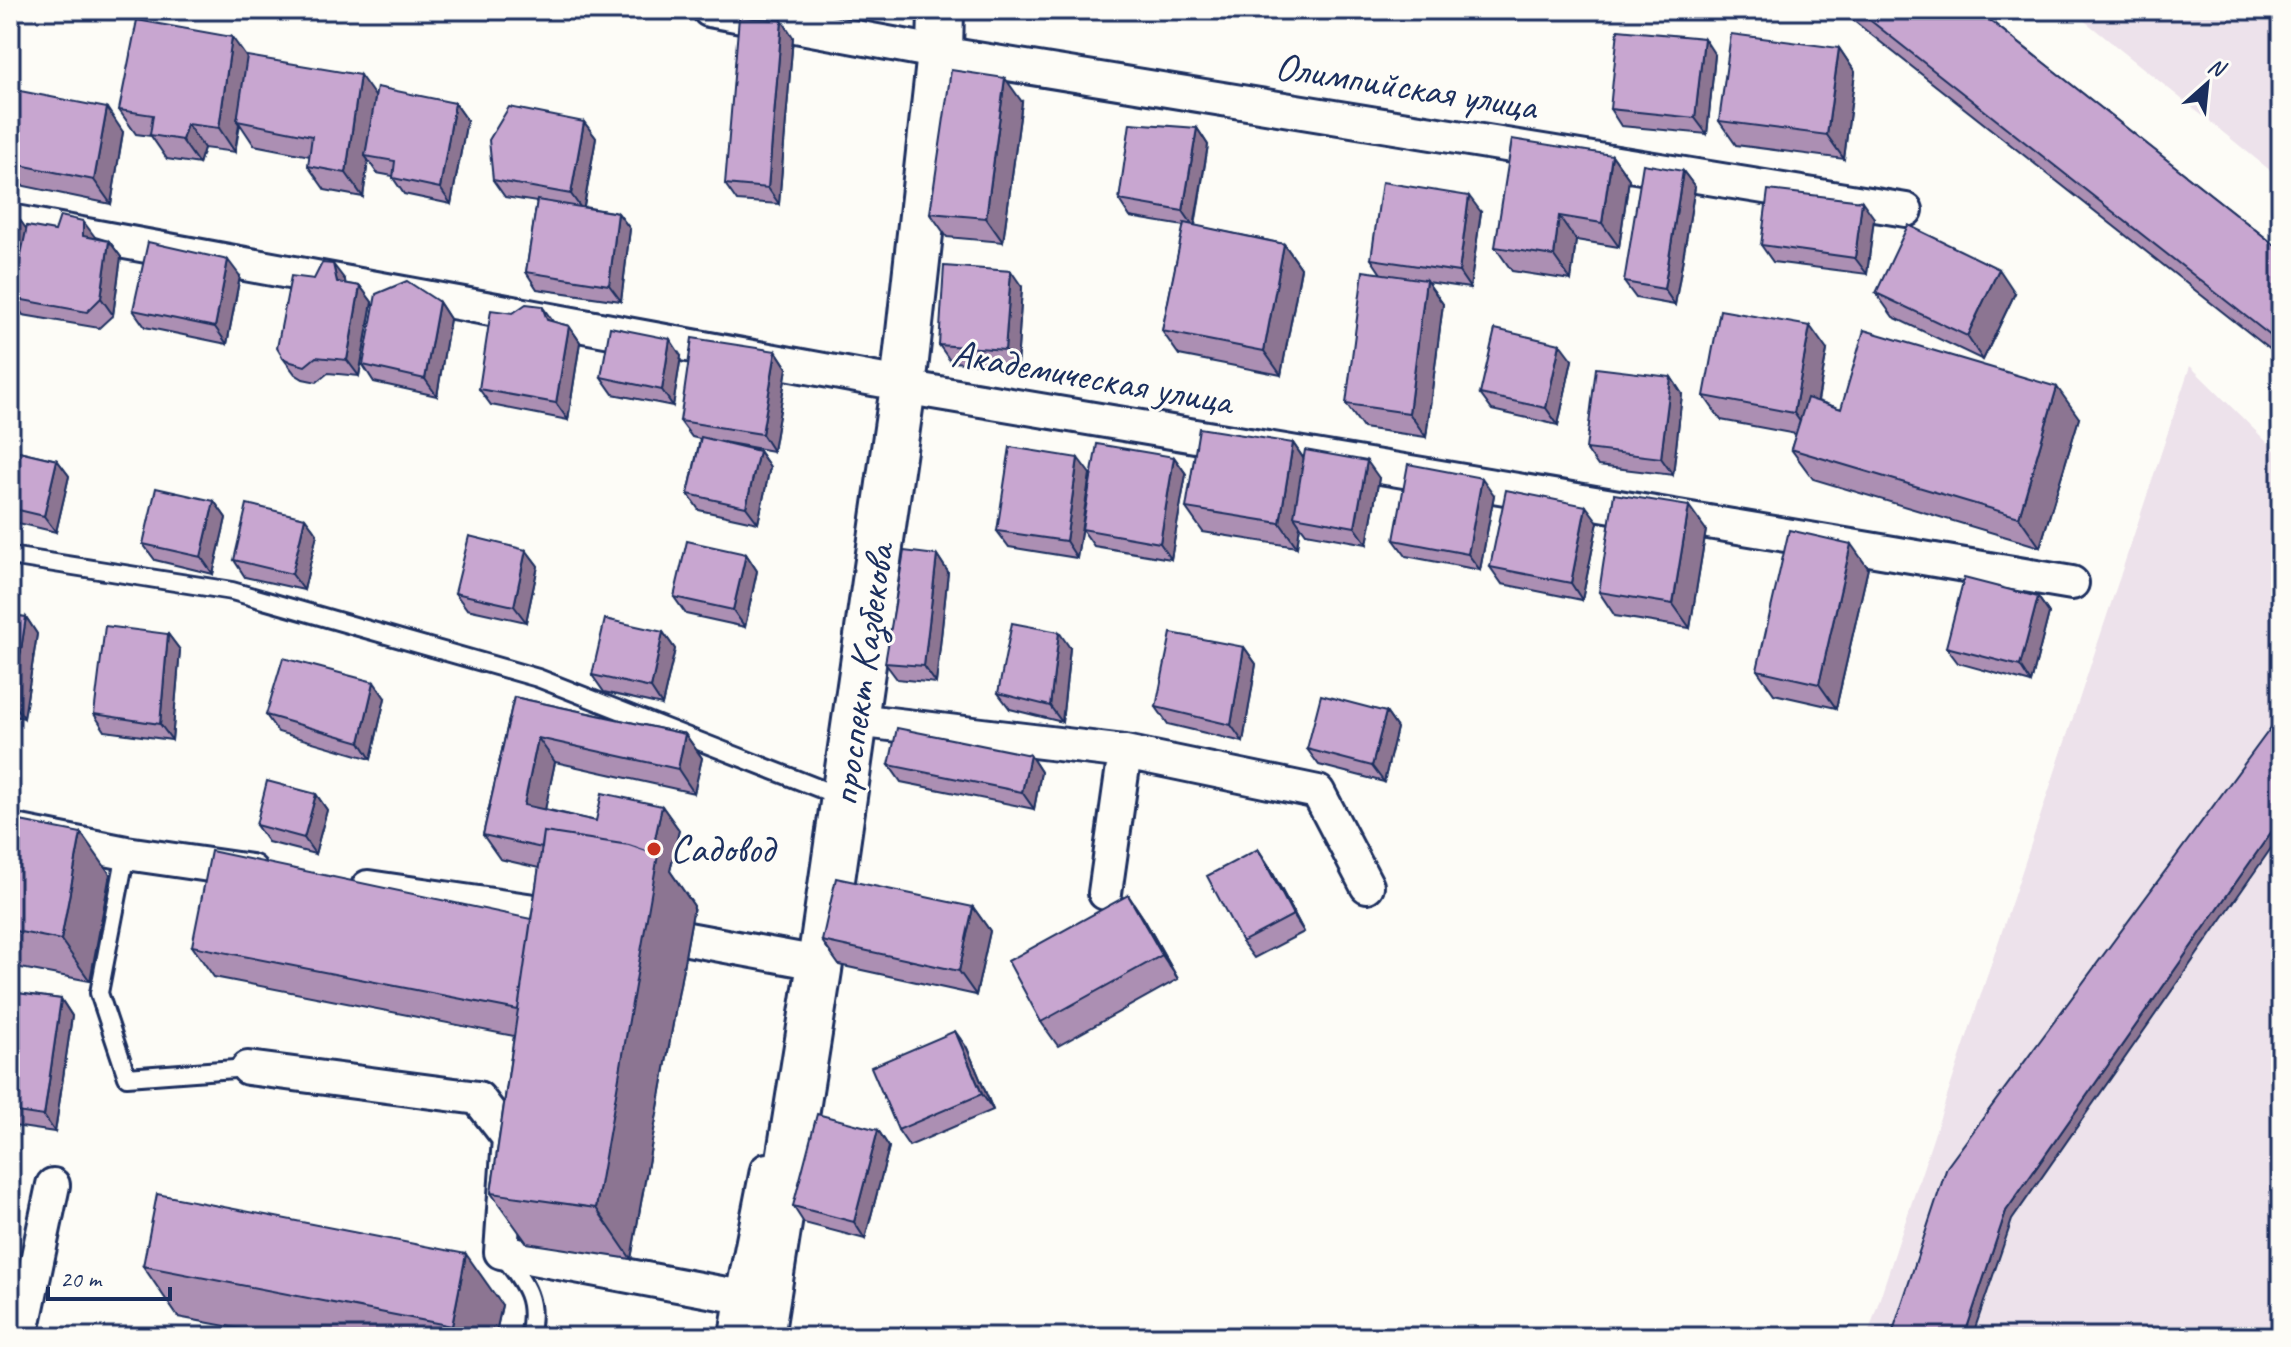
<svg xmlns="http://www.w3.org/2000/svg" width="2291" height="1347" font-family="Caveat,sans-serif">
<rect width="100%" height="100%" fill="#fdfcf7"/>
<filter id="ink" filterUnits="userSpaceOnUse"><feTurbulence type="fractalNoise" baseFrequency=".0125" numOctaves="2"/><feDisplacementMap in="SourceGraphic" scale="16" xChannelSelector="R" yChannelSelector="G"/><feConvolveMatrix kernelMatrix="1 2 1 2 8 2 1 2 1" color-interpolation-filters="sRGB"/></filter>
<g filter="url(#ink)">
<path fill="#ede2eb" d="M2071 10H2281V179Z
M2190 366 2281 456V1337H1867Z"/>
<g fill="none" stroke-linecap="round" stroke-linejoin="round">
<defs>
<path id="lane" d="M10 556 232 591 538 678 826 791
M126 853 99 993 127 1077 248 1068
M503 1256C525 1284 538 1299 529 1337"/>
<path id="street" d="M709 10 920 49
M940 53 1906 210
M10 221 884 381
M903 387 2072 583
M856 720 1125 752 1318 792 1367 886
M10 830 126 853 251 871
M368 887 575 917
M1105 893 1125 752
M688 939 802 960
M248 1068 478 1098 509 1138 501 1252 742 1297 736 1337
M742 1297 767 1170
M21 1337 53 1185"/>
<path id="highway" d="M761 1337 819 970 903 387 940 53 941 10"/>
</defs>
<use href="#lane" stroke="#1b2f5e" stroke-width="22"/>
<use href="#street" stroke="#1b2f5e" stroke-width="38"/>
<use href="#highway" stroke="#1b2f5e" stroke-width="50"/>
<use href="#lane" stroke="#fdfcf7" stroke-width="16"/>
<use href="#street" stroke="#fdfcf7" stroke-width="32"/>
<use href="#highway" stroke="#fdfcf7" stroke-width="44"/>
</g>
<path fill="#ac8fb3" stroke="#1b2f5e" stroke-width="2" d="M1840 10H1977L2281 250V358Z
M793 37 779 204 737 201 725 184Z
M1839 48 1855 72 1844 159 1736 145 1719 121Z
M1715 55 1707 134 1621 126 1610 109Z
M247 59 375 97 455 103 467 120 451 204 404 194 393 178V176L377 173 368 160 363 197 325 190 308 166 310 156 254 145 240 124 235 152 204 148 199 164 167 159 151 136 136 134 119 110Z
M10 89 123 132 111 204 10 183Z
M1022 102 1003 242 947 237 930 213Z
M584 122 596 138 584 207 618 213 630 229 621 301 537 289 526 272 537 202 505 197 493 180Z
M1197 128 1208 145 1195 226 1284 244 1301 268 1281 375 1179 355 1162 331 1184 226 1130 217 1119 200Z
M1612 155 1629 179 1619 247 1576 240 1571 280 1512 271 1495 247Z
M1683 171 1695 187 1675 305 1636 298 1624 282Z
M10 210 19 219 26 229 95 237 109 241 121 257 113 315 99 328 23 315 19 309 18 314 10 313Z
M1481 212 1470 288 1427 282 1443 304 1426 437 1363 428 1346 404 1381 274 1371 259Z
M1874 218 1867 274 1773 262 1761 245Z
M240 276 227 344 145 327 133 310Z
M345 280V284L360 286 372 302 359 376 328 373 317 382 303 379 295 374 283 358Z
M1022 287 1017 366 951 362 939 345Z
M1876 293H2015L1983 360 1893 317Z
M439 302 450 319 437 396 374 382 363 365Z
M553 322 569 326 580 342 568 420 491 405 479 389Z
M1827 350 1818 401 1841 409 2079 418 2040 547 1813 479 1791 449 1796 434 1721 420 1704 396Z
M776 351 787 368 773 451 723 442 759 451 770 467 758 523 699 510 688 494 700 439 692 437 680 421Z
M681 356 673 406 613 394 601 377Z
M1572 360 1558 425 1492 410 1480 394Z
M1671 377 1682 394 1673 475 1598 466 1586 449Z
M1293 443 1304 459 1379 478 1367 544 1306 533 1300 525 1297 547 1203 532 1186 508Z
M10 449 57 460 69 476 56 532 10 521Z
M1174 457 1186 474 1171 559 1094 546 1082 529Z
M1090 474 1077 558 1009 547 997 531Z
M1494 495 1480 570 1406 556 1394 540Z
M214 501 226 518 213 574 155 560 143 544Z
M305 518 317 534 304 590 245 577 234 560Z
M1598 522 1582 600 1502 584 1490 567Z
M1706 530 1690 628 1615 616 1599 592Z
M526 550 538 566 526 622 467 609 455 593Z
M746 554 757 571 745 627 686 614 674 597Z
M937 555 948 572 936 683 897 679 885 663Z
M1868 568 1836 708 1774 694 1757 670Z
M2038 597 2049 613 2031 683 1958 663 1946 647Z
M10 615 26 617 37 634 24 718 10 715Z
M663 632 675 649 662 705 604 692 592 675Z
M168 634 180 650 172 740 105 731 94 714Z
M1244 647 1256 664 1243 742 1168 724 1156 707Z
M1070 648 1062 722 1010 709 998 693Z
M514 697 685 734 702 758 694 793 555 762 545 809 596 821 662 806 679 830 670 871 694 906 631 1259 527 1243 491 1193 514 1036 214 977 192 946 531 919 539 868 500 859 483 835Z
M385 698 371 759 278 732 266 715Z
M1386 712 1397 728 1384 782 1319 765 1307 749Z
M1030 755 1041 772 1034 809 901 782 889 765Z
M316 794 327 810 315 854 268 842 256 825Z
M10 819 110 874 90 981 10 966Z
M1258 849 1269 866 1304 932 1254 958 1242 942Z
M1128 895 1144 919 1178 979 1058 1046 1041 1022Z
M973 907 990 931 976 995 839 965 822 941Z
M10 992 61 999 72 1016 55 1132 14 1126 16 1129 10 1169Z
M967 1048 993 1110 909 1146 898 1130Z
M878 1130 889 1147 865 1239 804 1223 793 1206Z
M143 1266 502 1305 495 1337H283L178 1317Z"/>
<path fill="#8c7492" stroke="#1b2f5e" stroke-width="2" d="M10 10H17L14 26 10 20Z
M782 20 793 37 779 204 768 188Z
M232 37 249 61 237 121 239 124 235 152 219 128Z
M1704 38 1715 55 1707 134 1695 118Z
M1839 48 1855 72 1844 159 1827 135Z
M360 75 377 99 365 156 368 160 363 197 346 173Z
M1005 78 1022 102 1003 242 986 218Z
M455 103 467 120 451 204 440 188Z
M107 108 123 132 111 204 94 180Z
M584 122 596 138 583 211 571 194Z
M187 124 204 148 199 164 182 140Z
M1197 128 1208 145 1194 227 1183 211Z
M1612 155 1629 179 1619 247 1602 223Z
M1683 171 1695 187 1675 305 1664 289Z
M1469 196 1481 212 1470 288 1459 272Z
M1862 201 1874 218 1867 274 1855 258Z
M618 213 630 229 621 301 609 285Z
M1559 216 1576 240 1571 280 1554 256Z
M19 219 31 235 12 298 19 309 18 314 10 302V276Z
M83 221 95 237V252L83 236Z
M109 241 121 257 113 315 101 298Z
M1284 244 1301 268 1281 375 1264 351Z
M228 260 240 276 227 344 215 327Z
M333 264 345 280 348 299 337 282Z
M1999 269 2015 293 1983 360 1967 336Z
M1011 271 1022 287 1017 366 1005 350Z
M1426 280 1443 304 1426 437 1409 413Z
M360 286 372 302 359 376 347 360Z
M439 302 450 319 437 396 425 379Z
M542 306 554 323 547 320Z
M569 326 580 342 568 420 556 403Z
M1810 326 1827 350 1811 437 1794 413Z
M670 339 681 356 673 406 662 390Z
M1560 344 1572 360 1558 425 1546 408Z
M776 351 787 368 773 451 762 434Z
M1671 377 1682 394 1673 475 1661 458Z
M2057 387 2079 418 2040 547 2019 517Z
M1293 443 1309 467 1294 516 1300 525 1297 547 1280 523Z
M759 451 770 467 758 523 746 507Z
M1174 457 1186 474 1171 559 1160 543Z
M1078 458 1090 474 1077 558 1066 541Z
M57 460 69 476 56 532 44 516Z
M1367 461 1379 478 1367 544 1355 527Z
M1482 478 1494 495 1480 570 1468 554Z
M214 501 226 518 213 574 201 557Z
M1586 506 1598 522 1582 600 1571 583Z
M1689 506 1706 530 1690 628 1673 604Z
M305 518 317 534 304 590 292 574Z
M1851 544 1868 568 1836 708 1819 684Z
M526 550 538 566 526 622 514 606Z
M746 554 757 571 745 627 733 610Z
M937 555 948 572 936 683 924 666Z
M2038 597 2049 613 2031 683 2020 666Z
M26 617 37 634 24 718 13 702Z
M663 632 675 649 662 705 651 688Z
M1059 632 1070 648 1062 722 1050 706Z
M168 634 180 650 172 740 160 724Z
M1244 647 1256 664 1243 742 1231 725Z
M374 682 385 698 371 759 360 742Z
M1386 712 1397 728 1384 782 1372 766Z
M685 734 702 758 694 793 678 769Z
M538 738 555 762 541 829 524 805Z
M1030 755 1041 772 1034 809 1022 792Z
M316 794 327 810 315 854 304 838Z
M662 806 679 830 670 871 694 906 631 1259 596 1208 648 871Z
M2281 818V834L2012 1220 1972 1337H1964L2006 1211Z
M81 833 110 874 90 981 61 940Z
M1258 849 1269 866 1304 932 1293 915Z
M1128 895 1144 919 1178 979 1162 955Z
M973 907 990 931 976 995 959 971Z
M61 999 72 1016 55 1132 44 1116Z
M955 1031 967 1048 993 1110 982 1094Z
M10 1120 16 1129 10 1169Z
M878 1130 889 1147 865 1239 854 1222Z
M466 1254 502 1305 495 1337H459L452 1326Z"/>
<path fill="#c8a6d0" stroke="#1b2f5e" stroke-width="2" d="M1857 10H1977L2281 250V344Z
M739 17 782 20 768 188 725 184Z
M137 20 232 37 219 128 187 124 182 140 150 135 153 115 119 110Z
M1618 30 1704 38 1695 118 1610 109Z
M1731 34 1839 48 1827 135 1719 121Z
M247 56 360 75 346 173 308 166 312 136 237 121Z
M951 70 1005 78 986 218 930 213Z
M377 87 455 103 440 188 393 178 395 161 365 156Z
M10 89 107 108 94 180 10 163Z
M509 107 584 122 571 194 493 180 489 140Z
M1130 123 1197 128 1183 211 1119 200Z
M1512 139 1612 155 1602 223 1559 216 1554 256 1495 247Z
M1643 164 1683 171 1664 289 1624 282Z
M1382 182 1469 196 1459 272 1371 259Z
M1768 190 1862 201 1855 258 1761 245Z
M537 200 618 213 609 285 526 272Z
M10 210 19 219 10 276Z
M60 216 83 221V236L109 241 101 298 87 312 12 298 27 226 55 231Z
M1184 223 1284 244 1264 351 1162 331Z
M1908 225 1999 269 1967 336 1876 293Z
M148 242 228 260 215 327 133 310Z
M322 263 333 264 337 282 360 286 347 360 316 357 305 366 291 362 283 358 277 348 291 276 314 279Z
M944 266 1011 271 1005 350 939 345Z
M1363 271 1426 280 1409 413 1346 404Z
M407 281 439 302 425 379 363 365 376 294Z
M526 304 542 306 547 320 569 326 556 403 479 389 491 310 513 313Z
M1720 310 1810 326 1794 413 1704 396Z
M610 327 670 339 662 390 601 377Z
M1495 329 1560 344 1546 408 1480 394Z
M1864 330 2057 387 2019 517 1791 449 1807 398 1841 409Z
M692 338 776 351 762 434 680 421Z
M1596 368 1671 377 1661 458 1586 449Z
M1199 428 1293 443 1280 523 1186 508Z
M701 437 759 451 746 507 688 494Z
M1097 444 1174 457 1160 543 1082 529Z
M1010 447 1078 458 1066 541 997 531Z
M10 449 57 460 44 516 10 508Z
M1305 450 1367 461 1355 527 1294 516Z
M1408 464 1482 478 1468 554 1394 540Z
M156 488 214 501 201 557 143 544Z
M1506 490 1586 506 1571 583 1490 567Z
M1614 494 1689 506 1673 604 1599 592Z
M247 504 305 518 292 574 234 560Z
M1789 530 1851 544 1819 684 1757 670Z
M469 536 526 550 514 606 455 593Z
M687 541 746 554 733 610 674 597Z
M904 551 937 555 924 666 885 663Z
M1964 578 2038 597 2020 666 1946 647Z
M10 615 26 617 13 702 10 701Z
M605 619 663 632 651 688 592 675Z
M1012 623 1059 632 1050 706 998 693Z
M105 626 168 634 160 724 94 714Z
M1171 633 1244 647 1231 725 1156 707Z
M283 658 374 682 360 742 266 715Z
M1321 695 1386 712 1372 766 1307 749Z
M514 697 685 734 678 769 538 738 524 805 596 821 602 793 662 806 652 853 629 845 544 832 542 848 483 835Z
M2281 714V818L2006 1211 1964 1337H1891L1947 1167Z
M897 728 1030 755 1022 792 889 765Z
M267 781 316 794 304 838 256 825Z
M10 819 81 833 61 940 10 930Z
M544 832 629 845 658 855 596 1208 491 1193Z
M1258 849 1293 915 1242 942 1207 876Z
M211 851 531 919 518 1010 192 946Z
M836 878 973 907 959 971 822 941Z
M1128 895 1162 955 1041 1022 1008 961Z
M10 992 61 999 44 1116 10 1111Z
M955 1031 982 1094 898 1130 871 1067Z
M817 1114 878 1130 854 1222 793 1206Z
M157 1194 466 1254 452 1326 143 1266Z"/>
</g>
<circle fill="#c8321e" stroke="#fdfcf7" stroke-width="3" cx="654" cy="849" r="8"/>
<g text-anchor="middle" dominant-baseline="central" stroke-width="6" stroke-linejoin="round" paint-order="stroke">
<g font-size="40" fill="#1b2f5e" stroke="#fdfcf7">
<text transform="translate(1406 86) rotate(9)">Олимпийская улица</text>
<text transform="translate(1092 377) rotate(10)">Академическая улица</text>
<text transform="translate(862 675) rotate(-82)">проспект Казбекова</text>
</g>
<g font-size="40" fill="#1b2f5e" stroke="#fdfcf7" text-anchor="start">
<text x="670" y="849">Садовод</text>
</g>
</g>
<rect width="2291" height="1347" fill="none" stroke="#fdfcf7" stroke-width="40"/>
<rect x="20" y="20" width="2251" height="1307" fill="none" stroke="#1b2f5e" stroke-width="3" filter="url(#ink)"/>
<g transform="translate(2207 84) rotate(27)" stroke="#fdfcf7" stroke-width="6" paint-order="stroke">
<path d="M0-6L14 30L0 20L-14 30Z" fill="#1b2f5e"/>
<text y="-12" font-size="22" font-weight="bold" text-anchor="middle" fill="#1b2f5e">N</text>
</g>
<path d="M48 1287v12h122v-12" fill="none" stroke="#1b2f5e" stroke-width="4"/>
<text x="60" y="1287" font-size="24" fill="#1b2f5e" stroke="#fdfcf7" stroke-width="6" paint-order="stroke">20 m</text>
</svg>
